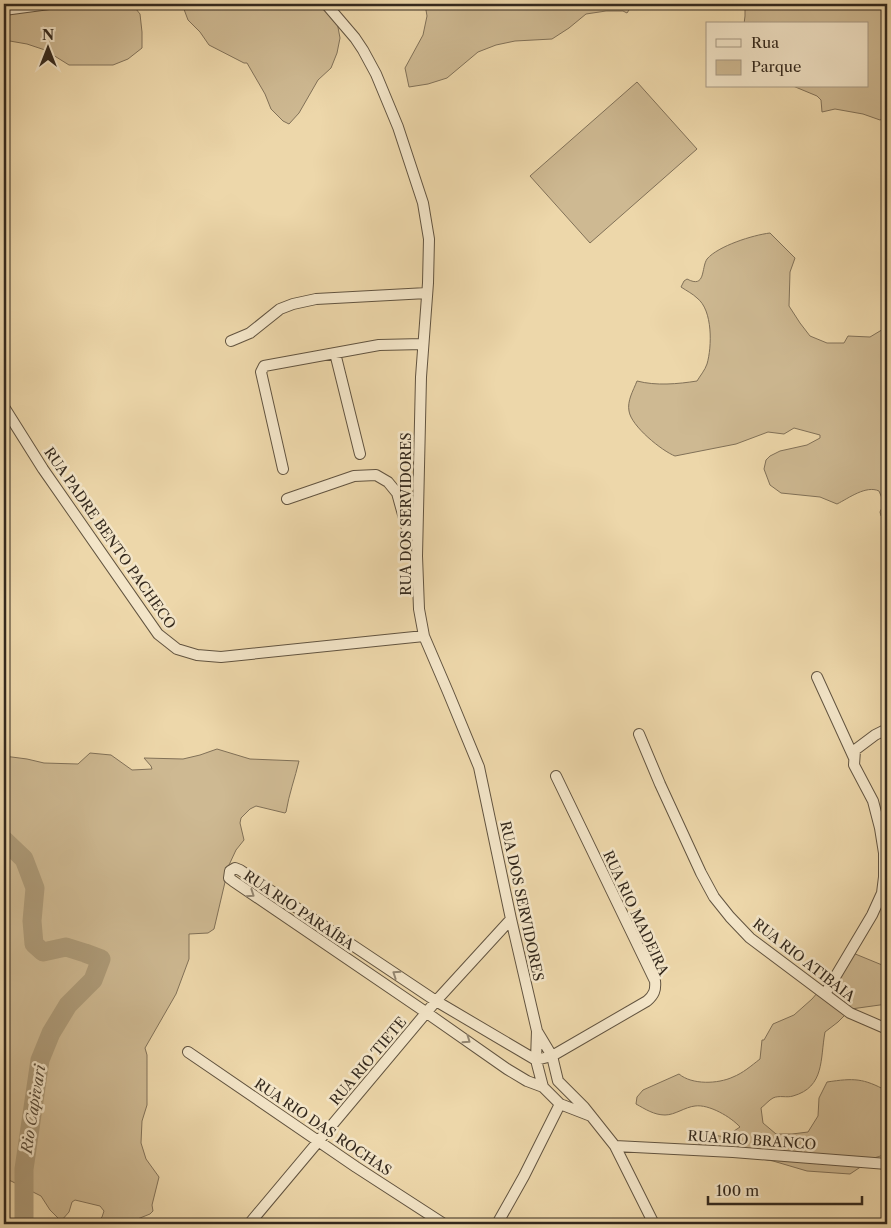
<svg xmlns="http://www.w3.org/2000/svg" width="891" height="1228" font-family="'Libre Caslon Text',serif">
<rect width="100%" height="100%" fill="#edd7aa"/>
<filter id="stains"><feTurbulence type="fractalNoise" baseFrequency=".004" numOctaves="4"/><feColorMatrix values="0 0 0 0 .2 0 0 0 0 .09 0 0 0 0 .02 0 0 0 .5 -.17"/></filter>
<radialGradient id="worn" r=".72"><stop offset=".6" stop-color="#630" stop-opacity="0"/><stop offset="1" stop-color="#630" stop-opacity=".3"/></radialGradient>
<path fill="#ceb992" stroke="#817158" d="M4 4H132L140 14 142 32V48L128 59 113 65H69L45 50 27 44 4 40Z
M182 4H318L337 22 340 38 337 53 331 68 318 80 299 113 289 124 283 121 271 109 265 94 247 63H244L209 45 200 32 188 20Z
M418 4H630L631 7 627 13 623 11H606L586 14 569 28 552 39 515 41 496 45 478 52 447 78 428 84 409 87 405 68 423 35 427 16 426 10Z
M745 4H887V117L880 120 863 114 835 109 822 112 821 100 817 96 793 86H867V24H744L745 16Z
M637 82 697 149 590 243 530 176Z
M770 233 795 258 790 272 789 306 800 323 810 336 827 343H844L848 336 870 337 885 328 887 324V517L881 516 880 512 884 503 879 491C866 485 849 498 837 504L820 497 781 493 770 485 764 469 766 460 770 456 780 451 807 445 820 438V435L794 428 784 434 768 432 736 444 675 456C662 451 631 426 629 411 627 401 633 391 637 381 656 386 678 384 697 381 700 376 705 370 707 364 712 347 713 310 697 298 693 294 687 291 681 287L684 281 687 279C706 289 701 268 707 259 718 246 753 235 770 233Z
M217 749 250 759 299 761C295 778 289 794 286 812L285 813 256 806 250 809 241 818 240 823 244 840 236 850 229 865 214 929 208 933 189 934V959L176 994 145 1048 147 1055V1105L142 1121 141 1143 146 1159 159 1177 152 1205 153 1211 150 1214 125 1224H96L102 1217 104 1211 100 1206 75 1200 72 1202 69 1212 61 1221 50 1210 41 1196 11 1181 4 1179V756L27 759 44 763 78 764 90 753 111 755 132 770 152 769 151 766 144 758 183 759 200 755Z
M848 951 887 967V1004L851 1009 838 1022 825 1032C820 1059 825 1087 793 1096 787 1098 779 1095 773 1098 769 1100 765 1105 761 1108L763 1123 776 1134H792L808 1132 818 1116 819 1098 827 1082C854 1078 863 1078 887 1091V1154L874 1158 850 1174 807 1171 773 1161 702 1148 698 1143 700 1136 708 1134 725 1137 740 1127C731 1117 709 1104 695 1106 685 1107 675 1115 665 1115 654 1115 645 1109 636 1104L637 1097 643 1090 679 1074C692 1085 718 1084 733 1077 743 1073 751 1066 760 1059L762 1040H764L773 1024 794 1015 812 999 831 977Z"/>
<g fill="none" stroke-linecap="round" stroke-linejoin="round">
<path stroke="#ae9c7a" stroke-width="19" d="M4 840 24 859 35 888 32 921 34 944 43 952 66 947 85 953 101 959 93 980 68 1005 51 1033 40 1060 24 1169V1224"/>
<defs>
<path id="minor" d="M326 4 355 38 363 50 376 74 398 127 423 203 429 239 428 283 421 377 417 556 419 609 424 636 448 692 479 767 511 919 537 1031 536 1060 543 1087
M4 10 49 4
M231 341 250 333 280 309 293 304 316 299 427 293
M335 353 360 454
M4 407 43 469 158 634 177 649 197 655 221 657 424 636
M283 469 261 372 264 366 379 345 423 344
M287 499 354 476 376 475 388 482 397 493 407 529 410 531 417 533
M817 677 854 758
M639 734 660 784 701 873 714 897 730 917 750 938 850 1013 887 1029
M825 994 872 915 882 893 884 877V853L880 828 873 801 854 765 855 750 875 735 887 729
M537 1031 552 1056 558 1081 584 1107 615 1146 654 1224
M188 1052 356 1167 444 1224
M536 1060 436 1001 240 870 235 868 230 871 229 878 233 881 427 1013 507 1069 527 1081 543 1087 560 1104 591 1116
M536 1060 552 1056 647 1001C654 995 656 990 655 981L556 776
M615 1146 733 1152 887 1164
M249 1224 436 1001 511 919
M497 1224 524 1176 560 1104"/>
</defs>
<use href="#minor" stroke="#625440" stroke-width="12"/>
<use href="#minor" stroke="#f3e5c8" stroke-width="10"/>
</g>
<defs><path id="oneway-chevron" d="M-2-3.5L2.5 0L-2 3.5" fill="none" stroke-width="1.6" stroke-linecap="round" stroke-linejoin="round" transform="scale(1.25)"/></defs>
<g stroke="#948772">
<use href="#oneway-chevron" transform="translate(251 894) rotate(34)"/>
<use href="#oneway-chevron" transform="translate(396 974) rotate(-146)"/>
<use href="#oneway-chevron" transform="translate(467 1040) rotate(35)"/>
</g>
<g text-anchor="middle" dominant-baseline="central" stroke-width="5" stroke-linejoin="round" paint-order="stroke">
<g font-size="14" fill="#34291d" stroke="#f3e5c8">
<text transform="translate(406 514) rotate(-90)">RUA DOS SERVIDORES</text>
<text transform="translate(110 538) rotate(55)">RUA PADRE BENTO PACHECO</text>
<text transform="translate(522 901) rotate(78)">RUA DOS SERVIDORES</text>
<text transform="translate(299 910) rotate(34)">RUA RIO PARAÍBA</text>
<text transform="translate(636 913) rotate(65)">RUA RIO MADEIRA</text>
<text transform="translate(804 960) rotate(38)">RUA RIO ATIBAIA</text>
<text transform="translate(368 1061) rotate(-50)">RUA RIO TIETE</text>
<text transform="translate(323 1127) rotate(34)">RUA RIO DAS ROCHAS</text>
<text transform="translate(752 1140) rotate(4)">RUA RIO BRANCO</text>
</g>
<g font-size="15" font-style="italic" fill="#594c39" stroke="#f3e5c8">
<text transform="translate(33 1109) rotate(-81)">Rio Capivari</text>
</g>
</g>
<rect width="891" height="1228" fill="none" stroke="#edd7aa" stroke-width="20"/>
<rect x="5" y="5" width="881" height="1218" fill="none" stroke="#34291d" stroke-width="2.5"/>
<rect x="10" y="10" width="871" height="1208" fill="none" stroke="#34291d"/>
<rect x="706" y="22" width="162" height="65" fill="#f3e5c8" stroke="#a79a84"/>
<rect x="716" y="39" width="25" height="8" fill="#f3e5c8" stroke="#a79a84"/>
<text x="751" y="48" font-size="15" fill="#34291d">Rua</text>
<rect x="716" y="60" width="25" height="15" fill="#ceb992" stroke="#a79a84"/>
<text x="751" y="72" font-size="15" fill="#34291d">Parque</text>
<g transform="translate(48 48)" stroke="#f3e5c8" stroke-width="4" paint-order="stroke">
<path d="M0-4L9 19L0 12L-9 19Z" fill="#34291d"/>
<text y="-8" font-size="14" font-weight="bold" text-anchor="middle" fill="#34291d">N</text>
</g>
<path d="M708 1196v8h154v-8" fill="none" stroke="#34291d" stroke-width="2.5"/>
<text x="716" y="1196" font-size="15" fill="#34291d" stroke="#f3e5c8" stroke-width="4" paint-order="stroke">100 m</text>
<rect width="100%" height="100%" filter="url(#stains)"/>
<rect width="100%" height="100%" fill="url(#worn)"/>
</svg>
